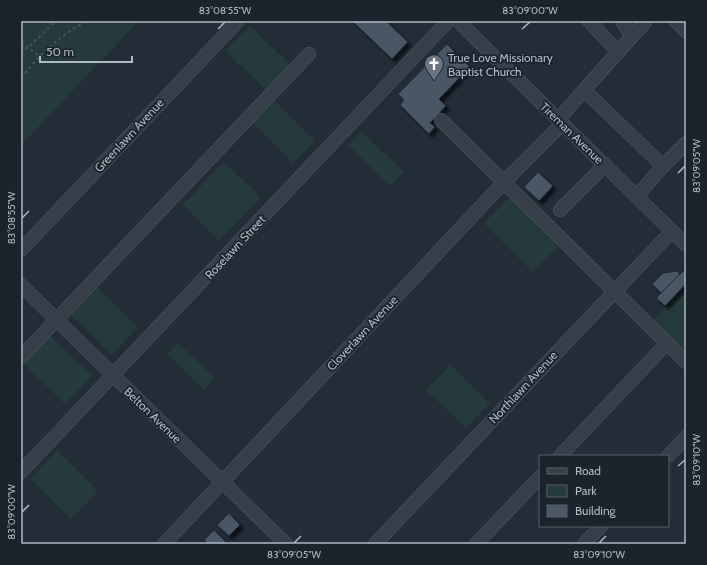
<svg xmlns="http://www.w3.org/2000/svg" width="707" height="565" font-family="Cabin,sans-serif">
<defs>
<filter id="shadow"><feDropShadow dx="3.5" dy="3.5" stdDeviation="1" flood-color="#0009"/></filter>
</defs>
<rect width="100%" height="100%" fill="#222d38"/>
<path fill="#253a3a" d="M21 21 24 24 26 21H139L21 145Z
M250 26 292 66 267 91 225 51Z
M274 100 315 141 293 163 252 122Z
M361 131 404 172 390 186 348 145Z
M224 162 261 197 219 241 183 205Z
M511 196 560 244 533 272 484 223Z
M96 286 138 327 112 355 69 313Z
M686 287V352L653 320Z
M49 335 92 376 65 404 23 363Z
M178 343 215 378 204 390 167 354Z
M450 365 490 403 466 428 426 390Z
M57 450 98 491 71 519 30 479Z"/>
<path fill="#4a5764" stroke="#1d252f" filter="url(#shadow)" d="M352 21H386L408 42 392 59Z
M447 44 470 67 439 99 446 106 430 123 435 127 429 134 400 105 404 100 398 94Z
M538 172 553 186 539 201 524 187Z
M677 271 680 274 661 293 652 284 663 273Z
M683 271 686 274V284L665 306 656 298Z
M229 513 240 525 229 536 217 525Z
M214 530 228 544H208L204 540Z"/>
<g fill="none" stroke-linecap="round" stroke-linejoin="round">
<defs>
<path id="minor" d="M458 21 686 245
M589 21 618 52
M622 21 632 37
M676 21 686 31
M584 90 646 21
M441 120 686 362
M558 120 584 90 663 166 686 143
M637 196 663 166
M560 210 605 165
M21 250 238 21
M21 285 286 544
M21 357 309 54
M560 456 667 343
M668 456 686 437
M21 472 448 21
M164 544 504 182 562 124
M375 544 672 231
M476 544 540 477
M584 544 601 526"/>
</defs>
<use href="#minor" stroke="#545c66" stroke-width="14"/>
<path stroke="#425557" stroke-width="2" stroke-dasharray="3 3" stroke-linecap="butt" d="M21 42 39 56
M21 54 56 21
M21 78C40 54 60 35 87 21"/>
<use href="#minor" stroke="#363e49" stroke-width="13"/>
</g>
<path fill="none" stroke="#b1b9c5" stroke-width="1.5" d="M218 29 225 22M522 29 530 22M678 173 685 166M22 218 29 211M678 466 685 460M22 512 29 505M294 543 301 536M599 543 606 536"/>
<defs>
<symbol id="church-pin" viewBox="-11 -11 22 30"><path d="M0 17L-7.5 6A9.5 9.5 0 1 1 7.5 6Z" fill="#6b7280" stroke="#1b232d"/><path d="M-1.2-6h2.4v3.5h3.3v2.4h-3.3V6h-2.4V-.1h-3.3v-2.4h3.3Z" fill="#fff"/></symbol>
</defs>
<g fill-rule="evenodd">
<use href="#church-pin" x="423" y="53" width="22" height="30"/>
</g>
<g text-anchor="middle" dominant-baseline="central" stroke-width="3.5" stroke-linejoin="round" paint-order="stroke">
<g font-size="12" fill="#b1b9c5" stroke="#1b232d" text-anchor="start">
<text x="448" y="57">True Love Missionary<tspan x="448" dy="14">Baptist Church</tspan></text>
</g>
<g font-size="12" fill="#b1b9c5" stroke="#1b232d">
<text transform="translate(572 133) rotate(44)">Tireman Avenue</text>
<text transform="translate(129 135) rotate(-47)">Greenlawn Avenue</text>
<text transform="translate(235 247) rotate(-47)">Roselawn Street</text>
<text transform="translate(362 333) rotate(-47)">Cloverlawn Avenue</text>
<text transform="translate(523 387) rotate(-47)">Northlawn Avenue</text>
<text transform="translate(153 415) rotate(44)">Belton Avenue</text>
</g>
</g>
<rect width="707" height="565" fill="none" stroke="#1b232d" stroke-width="44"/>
<rect x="539" y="455" width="130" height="72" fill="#1b232d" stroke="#575f6a"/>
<rect x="547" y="468" width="20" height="6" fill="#363e49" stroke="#575f6a"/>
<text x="575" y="475" font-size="12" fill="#b1b9c5">Road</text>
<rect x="547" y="485" width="20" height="12" fill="#253a3a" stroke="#575f6a"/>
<text x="575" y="495" font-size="12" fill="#b1b9c5">Park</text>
<rect x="547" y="505" width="20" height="12" fill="#4a5764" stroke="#575f6a"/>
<text x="575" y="515" font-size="12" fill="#b1b9c5">Building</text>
<path d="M40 56v6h92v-6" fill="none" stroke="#b1b9c5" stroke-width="2"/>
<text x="46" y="56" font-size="12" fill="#b1b9c5" stroke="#1b232d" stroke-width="3" paint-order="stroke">50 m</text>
<rect x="22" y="22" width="663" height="521" fill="none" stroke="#b1b9c5" stroke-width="1.5"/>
<g font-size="10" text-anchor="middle" fill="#b1b9c5">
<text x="225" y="14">83°08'55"W</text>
<text x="530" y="14">83°09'00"W</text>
<text transform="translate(696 166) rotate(-90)" y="4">83°09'05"W</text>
<text transform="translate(11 218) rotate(-90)" y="4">83°08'55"W</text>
<text transform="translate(696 460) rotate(-90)" y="4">83°09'10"W</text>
<text transform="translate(11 512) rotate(-90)" y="4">83°09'00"W</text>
<text x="294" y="558">83°09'05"W</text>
<text x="599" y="558">83°09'10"W</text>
</g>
</svg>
